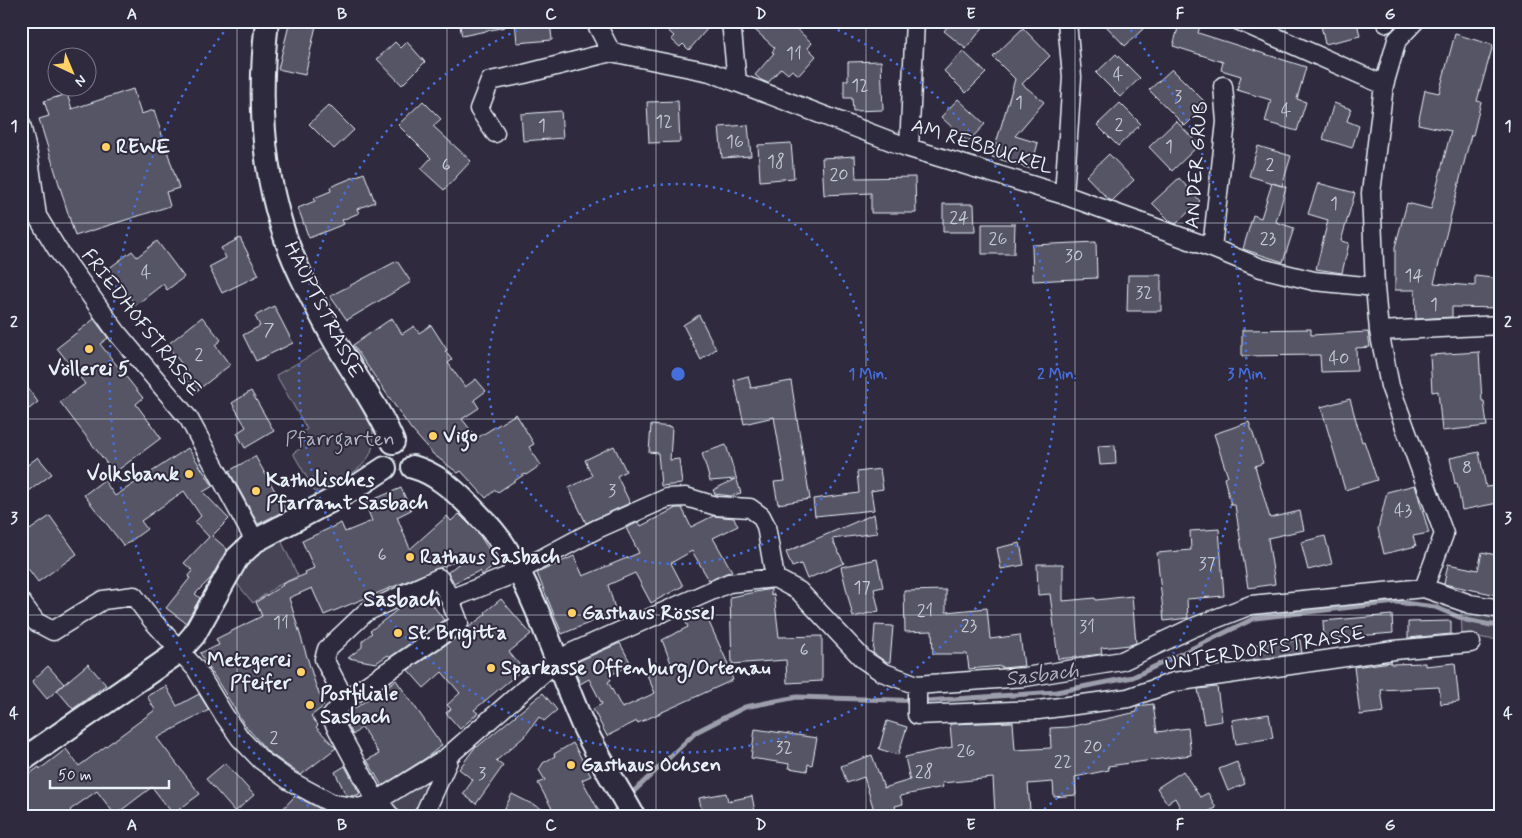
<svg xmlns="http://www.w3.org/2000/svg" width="1522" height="838" font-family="Mynerve,sans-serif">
<rect width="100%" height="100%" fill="#2f2a3d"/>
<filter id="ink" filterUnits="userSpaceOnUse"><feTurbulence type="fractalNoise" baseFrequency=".02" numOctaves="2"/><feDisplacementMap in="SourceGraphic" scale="10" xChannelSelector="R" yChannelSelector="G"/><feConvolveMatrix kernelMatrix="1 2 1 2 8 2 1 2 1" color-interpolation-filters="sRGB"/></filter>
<g filter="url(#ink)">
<path fill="#464455" stroke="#979aa6" d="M326 347 372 427C381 467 345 477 315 492L293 453 303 447 297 436 307 429 276 375Z
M279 536 298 576 277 586 253 603 233 579 255 551Z
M1461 609 1501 617V639H1489L1462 634Z
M425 778 428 782 417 809 398 816 389 801Z"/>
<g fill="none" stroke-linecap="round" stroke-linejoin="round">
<path stroke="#9c9fab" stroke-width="5" d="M629 796 696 732 745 707 797 697 926 701 1056 692 1133 677 1255 618 1396 602 1435 607 1466 620 1491 625H1501
M610 817 620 806"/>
</g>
<path fill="#575565" stroke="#e8f1f8" d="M290 21H317L305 75 278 69Z
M459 21H504L505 27 462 36Z
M515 21H550L552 40 517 43Z
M657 21H714L689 50 683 44 680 47 671 39 674 36Z
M745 21H788L812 43 808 48 816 56 799 75 792 70 788 74 781 68 768 83 761 80 755 75 774 53 772 52 775 48Z
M952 21H988L966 49 944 31Z
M1101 21H1138L1144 28 1125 46 1106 26 1100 24Z
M1180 21 1200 26 1198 33 1306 67 1297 99 1306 102 1297 131 1265 122 1271 100 1237 90 1241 76 1221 70 1223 62 1173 46Z
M1320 21H1340L1341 25 1357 22 1360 36 1325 44Z
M1023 28 1050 56 1022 84 1044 102 1015 136 1038 143 1031 169 992 157 1015 79 993 57Z
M1455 34 1493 45 1477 101 1481 102 1473 135H1471L1434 283 1475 286V276L1501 279V308L1452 307V317L1416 319 1415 290H1395V247L1407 203 1431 209 1451 131 1418 124 1425 90 1439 93Z
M395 42 401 48 407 42 425 62 402 85 377 59Z
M963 51 986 73 966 93 944 71Z
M1116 54 1140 78 1120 97 1096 73Z
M881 61 883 110 853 111 852 98H844V80H848V62Z
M1172 69 1207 104 1185 126 1149 90Z
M133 89 141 114 154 110 179 188 166 192 170 206 75 236 39 119 49 116 44 101 67 94 72 109Z
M958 99 985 124 968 142 941 117Z
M423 101 441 119 433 126 471 161 444 190 421 169 431 158 398 125Z
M678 101 680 142 649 143 647 102Z
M1120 103 1141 124 1118 146 1097 125Z
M1334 103 1351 109 1347 121 1359 126 1352 148 1323 139Z
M329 105 354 130 334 149 309 124Z
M561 111 563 138 523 141 521 114Z
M1176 121 1199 145 1172 171 1149 147Z
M748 125 751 156 722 158 719 127Z
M791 143 794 178 760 181 758 145Z
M1258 146 1291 156 1282 186 1249 176Z
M1109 154 1134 180 1112 201 1108 199 1086 176Z
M855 156 856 178 915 177 916 213H871V193L824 195 822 158Z
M364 173 375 202 357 209 359 213 342 220 344 224 309 238 298 208 315 201 314 198 331 191 330 187Z
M1179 178 1200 201 1176 224 1171 222 1152 203Z
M1272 183 1286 187 1276 222 1294 228 1283 262 1243 249 1253 215 1261 218Z
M1318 183 1355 193 1341 241 1349 243 1342 273 1316 269 1328 220 1308 214Z
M943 204H974L975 232H943Z
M982 224H1015L1014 254H982Z
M240 238 259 275 222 293 209 267 226 258 221 248Z
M157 241 184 277 167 290 163 284 136 305 108 269 132 251 137 257Z
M1096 242 1097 278 1033 281 1032 245Z
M397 261 411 282 347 320 330 296Z
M1128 275H1161V311H1127Z
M274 306 293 343 256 361 243 335 260 326 255 316Z
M699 315 716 349 701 360 683 325Z
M202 317 221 340 215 345 230 365 194 393 181 376 187 371 167 345Z
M392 318 402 334 414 326 419 333 431 325 447 350 445 351 452 360 448 363 465 387 476 379 486 391 474 400 479 408 462 419 477 438 516 414 534 444 529 447 541 465 526 475 525 474 498 492 495 490 486 498 461 471 458 473 433 454 411 429 353 345Z
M94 319 108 338 100 344 143 398 136 404 161 438 114 473 60 402 85 384 57 348Z
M1311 329V335L1368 332 1370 347 1356 348 1357 371 1321 372 1320 355 1242 356V330Z
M1479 352 1482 401H1484L1487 426 1442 431 1438 391 1432 392 1430 355Z
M748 376 751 388 791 381 810 499 778 504 774 482 785 481 774 417 744 424 734 380Z
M21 379 38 402 21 415Z
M251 391 274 431 245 448 237 433 246 427 232 403Z
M1350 399 1362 442 1364 441 1377 480 1345 490 1321 407Z
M1249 422 1263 463 1255 466 1270 518 1300 511 1304 530 1268 538 1275 584 1248 588 1235 505H1231L1224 478 1228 477 1214 434Z
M651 425 672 427 670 460 679 459 682 484 661 486 658 453 649 452Z
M726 445 741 493 731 496 715 494 713 490 735 479 710 481 702 453Z
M1115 445 1116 464 1100 465 1098 446Z
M614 446 626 471 617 476 630 503 586 523 569 488 592 476 585 460Z
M188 448 213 486 203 492 229 519 212 536 227 549 211 578 195 594 200 598 186 623 166 608 190 578 188 577 193 571 184 563 209 537 195 522 201 516 184 491 141 521 147 529 124 546 84 495 104 480 115 496Z
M1479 452 1486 487 1495 486 1498 503 1462 510 1457 483 1455 484 1450 458Z
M255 456 286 510 258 524 229 471Z
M38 457 52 474 21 497V470Z
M880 469 883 489 871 491 874 510 815 516 813 499 859 493 857 472Z
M1415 485 1429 533 1413 536 1416 546 1384 554 1378 529 1387 492Z
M401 488 411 510 397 517 410 549 447 516 451 521 459 514 478 533 498 563 482 575 479 571 454 583 448 572 462 561 461 559 324 615 312 588 289 598 315 683 324 706 311 716 318 725 316 727 336 748 301 775 268 752 244 724 200 653 219 645 216 639 262 616 256 602 283 585 282 584 306 574 305 572 314 568 302 541 341 523 345 532 372 521 365 503Z
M676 508H682L691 527 713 516 734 518 738 526 713 538 732 571 709 580 692 551 671 563 683 586 651 603 635 573 608 585 616 612 562 634 537 573 574 556 583 576 639 553 626 528 639 522 641 526Z
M874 514 877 533 832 539 844 563 807 579 801 564 792 567 786 552Z
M50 516 77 554 38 582 21 559V536Z
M1219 529 1224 596 1187 599 1188 618 1164 621 1157 553 1191 550 1190 531Z
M1325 536 1332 564 1308 570 1301 542Z
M1020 543 1024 565 1001 569 997 548Z
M1482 552 1501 556V591H1498L1497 595 1444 584 1448 564 1478 570Z
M877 559 883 587 874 589 879 611 853 617 841 567Z
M1037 564H1063V601L1095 598 1096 600 1132 596 1136 643 1130 645 1101 648 1102 654 1058 659 1050 594 1038 595Z
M771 589V595L774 594 779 637 822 636V681L787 683 786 660 732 664 730 597Z
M946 590V612L987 608 990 639 1020 635 1024 666 1002 668V666L969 669 967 654H933L932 631 905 632 904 591Z
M426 596 444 620 390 657 388 655 376 663 348 658 362 647V641L372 633 370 631 401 607Z
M501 599 531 634 509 652 523 669 474 710 478 713 460 729 446 713 451 709 447 705 460 693 442 672 424 688 408 670 465 632 469 627 486 614 485 612Z
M703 609 728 664H727L733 680 638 723 637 721 607 736 593 709 602 704 589 679 580 684 572 664 620 643 631 664 609 676 611 680 608 682 622 708 655 693 647 675 671 663 662 640 688 627 684 618Z
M1392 615 1393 633 1324 639 1323 621Z
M1451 621V634L1408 638V622Z
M875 625 893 626 890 662H886L873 653Z
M1300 640 1302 653 1254 660 1253 645Z
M1391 662V664L1425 663V666L1455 663 1459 702 1441 704 1439 687 1381 690 1384 712 1360 715 1354 667Z
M88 664 106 685 73 709 57 690Z
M48 666 64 684 47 699 32 681Z
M396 680 442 745 426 758 382 786 367 760 379 754 362 727 353 735 344 718 348 713Z
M166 686 177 706 199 694 209 710 157 738 200 794 173 814 152 787 115 815 97 791 70 810 75 817H21V780L39 767 40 769 66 749 79 766 155 710 147 696Z
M1217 687 1222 721 1204 724 1198 689Z
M543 693 557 710 544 721 539 717 525 736 496 761 503 766 476 804 463 794 473 780 459 769 476 746 477 747Z
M1153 704 1157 732 1188 728 1191 755 1108 766 1109 770 1075 777 1076 795 1054 797 1053 782 1028 784 1030 810 995 813 993 778 942 783 943 787 900 796 903 804 895 806 898 817H876L864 777 847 783 841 766 872 755 884 788 910 780 905 757 952 747 950 724 1013 722 1015 750 1051 748 1050 728 1069 727 1137 712V706Z
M1269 714 1273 738 1236 744 1232 720Z
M887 721 907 727 898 755 879 749Z
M755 729 817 738 812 765 808 764 807 771 789 768 790 764 751 758Z
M573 743 591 776 582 780 599 811 587 817H514L503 812 512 794 556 816 538 783 545 780 539 770 543 763 555 756 554 754Z
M1237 762 1245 784 1228 791 1219 769Z
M225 763 254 795 235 812 206 779Z
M345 766 360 794 354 796 346 795 335 772Z
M1183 771 1200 797 1208 793 1216 808 1197 817H1185L1175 798 1167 803 1157 788Z
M726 793 728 801 752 796 756 817H703L699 798Z
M295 796 317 807 329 817H275Z"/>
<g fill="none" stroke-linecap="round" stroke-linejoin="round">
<defs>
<path id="minor" d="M595 21 611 52 710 72 909 148 1064 195 1212 248 1261 268 1314 281 1375 287
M731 21 737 82
M1239 21 1384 85
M1385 21 1386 23
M1415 21 1397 40 1384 85 1371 193 1375 287 1379 331 1390 386 1444 534 1424 588
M21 124 29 159 37 216 57 249 118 334 189 419 255 541
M495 133 479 109 490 81 524 74 611 52
M909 148 915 21
M1064 195 1072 77 1067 21
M1212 248 1226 122 1223 86
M1379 331 1501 325
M450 599 511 575 597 529 667 498 686 497 716 506 750 508 761 516 766 526 775 578
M21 602 36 622 53 631 103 600 134 596 152 620 196 669 224 715 240 738 261 760 290 781 333 804 360 808 377 801 446 758 558 660 573 652 729 583 775 578 799 591 863 659 882 672 917 685 1025 677 1122 661 1192 628 1251 605 1424 588 1470 604 1501 609
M917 685V715L1038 710 1128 698 1174 682 1394 650 1471 643
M345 700 459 623 450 599 439 578 366 612 327 649 324 659 345 700 331 717 373 795 391 817
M423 817 448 761 446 758"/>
<path id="tertiary" d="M267 21C259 90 261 161 282 227 293 264 313 300 331 334 351 371 377 404 393 442
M413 467C435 473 453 489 469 505 483 520 498 534 508 552 540 606 557 666 582 723 597 756 617 786 634 817
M21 761 180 651 194 635 237 558 255 541 353 489 385 468"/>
</defs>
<use href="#minor" stroke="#e8f1f8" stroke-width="21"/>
<use href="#tertiary" stroke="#e8f1f8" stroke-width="26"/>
<use href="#minor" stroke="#2f2a3d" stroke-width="18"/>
<use href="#tertiary" stroke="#2f2a3d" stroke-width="22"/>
</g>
</g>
<path fill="none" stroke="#e8f1f8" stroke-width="1" stroke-opacity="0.55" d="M237 21V817M447 21V817M656 21V817M866 21V817M1075 21V817M1285 21V817M21 223H1501M21 419H1501M21 615H1501"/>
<g fill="none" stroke="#466fde" stroke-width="2.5" stroke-dasharray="2.5 5">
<circle cx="678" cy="374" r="190"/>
<path d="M817 21A379 379 0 1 1 539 21"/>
<path d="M320 816A569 569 0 0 1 230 24M1126 24A569 569 0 0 1 1036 816"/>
</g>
<g fill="#ffd166" stroke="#2f2a3d" stroke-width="2">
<circle cx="106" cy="147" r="5"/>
<circle cx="89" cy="349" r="5"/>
<circle cx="433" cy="436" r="5"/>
<circle cx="189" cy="474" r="5"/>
<circle cx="256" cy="491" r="5"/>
<circle cx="410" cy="557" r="5"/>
<circle cx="572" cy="613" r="5"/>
<circle cx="398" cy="633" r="5"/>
<circle cx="491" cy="668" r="5"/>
<circle cx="301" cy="672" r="5"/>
<circle cx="310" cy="705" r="5"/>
<circle cx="571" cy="765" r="5"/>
</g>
<g text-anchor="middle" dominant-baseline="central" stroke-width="4" stroke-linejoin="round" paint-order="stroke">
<g font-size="18" fill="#c4cad3">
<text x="794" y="54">11</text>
<text x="1118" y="75">4</text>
<text x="860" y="86">12</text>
<text x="1178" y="97">3</text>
<text x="1019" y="103">1</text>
<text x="1286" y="111">4</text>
<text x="664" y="122">12</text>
<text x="1119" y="125">2</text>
<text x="542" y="126">1</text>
<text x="735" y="142">16</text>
<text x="1169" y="147">1</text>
<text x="776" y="162">18</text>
<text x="446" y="165">6</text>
<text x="1270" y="165">2</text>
<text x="839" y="175">20</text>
<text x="1334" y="204">1</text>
<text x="959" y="218">24</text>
<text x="998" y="239">26</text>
<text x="1268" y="239">23</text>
<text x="1074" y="256">30</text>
<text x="146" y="273">4</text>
<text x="1414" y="276">14</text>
<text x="1144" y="293">32</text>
<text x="1434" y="305">1</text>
<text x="269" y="330">7</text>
<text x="199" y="355">2</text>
<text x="1339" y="359">40</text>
<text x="1467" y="468">8</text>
<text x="612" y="491">3</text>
<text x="1403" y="511">43</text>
<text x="382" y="555">6</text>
<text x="1207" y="564">37</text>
<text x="862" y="588">17</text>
<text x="925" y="611">21</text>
<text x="281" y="623">11</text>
<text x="969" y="626">23</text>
<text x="1087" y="627">31</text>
<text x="804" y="650">6</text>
<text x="274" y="738">2</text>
<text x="1093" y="747">20</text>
<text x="784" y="748">32</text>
<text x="966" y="751">26</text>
<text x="1063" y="762">22</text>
<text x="924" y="772">28</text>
<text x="482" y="774">3</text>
</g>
<g font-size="20" font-weight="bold" fill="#e8f1f8" stroke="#2f2a3d" text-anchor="start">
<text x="116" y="147">REWE</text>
<text x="89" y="369" text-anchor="middle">Völlerei 5</text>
<text x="443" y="436">Vigo</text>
<text x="179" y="474" text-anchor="end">Volksbank</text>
<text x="266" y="480">Katholisches<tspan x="266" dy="23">Pfarramt Sasbach</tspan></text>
<text x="420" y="557">Rathaus Sasbach</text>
<text x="582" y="613">Gasthaus Rössel</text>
<text x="408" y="633">St. Brigitta</text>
<text x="291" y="660" text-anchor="end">Metzgerei<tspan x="291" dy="23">Pfeifer</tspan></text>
<text x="501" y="668">Sparkasse Offenburg/Ortenau</text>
<text x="320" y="694">Postfiliale<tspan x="320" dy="23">Sasbach</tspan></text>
<text x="581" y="765">Gasthaus Ochsen</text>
</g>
<g font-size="20" fill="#e8f1f8" stroke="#2f2a3d">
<text transform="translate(982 147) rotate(17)">AM REBBUCKEL</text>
<text transform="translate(1197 165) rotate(-86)">AN DER GRUB</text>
<text transform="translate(323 310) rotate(63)">HAUPTSTRASSE</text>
<text transform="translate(141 323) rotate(52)">FRIEDHOFSTRASSE</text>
<text transform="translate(1265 649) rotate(-9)">UNTERDORFSTRASSE</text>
</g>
<g font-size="20" fill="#afb4bf" stroke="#2f2a3d">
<text x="340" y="439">Pfarrgarten</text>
</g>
<g font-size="21" font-style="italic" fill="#afb4be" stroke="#2f2a3d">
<text transform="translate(1042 675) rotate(-7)">Sasbach</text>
</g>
<g font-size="22" font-weight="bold" fill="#e8f1f8" stroke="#2f2a3d">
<text x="402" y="600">Sasbach</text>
</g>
</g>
<circle cx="678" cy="374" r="8" fill="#466fde" stroke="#2f2a3d" stroke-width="2.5"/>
<g font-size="15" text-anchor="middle" font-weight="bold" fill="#466fde" stroke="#2f2a3d" stroke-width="4" stroke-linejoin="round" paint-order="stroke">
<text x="868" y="379">1 Min.</text>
<text x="1057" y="379">2 Min.</text>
<text x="1247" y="379">3 Min.</text>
</g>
<rect width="1522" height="838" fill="none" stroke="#2f2a3d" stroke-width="55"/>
<g transform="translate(72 72) rotate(136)"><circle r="24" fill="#2f2a3d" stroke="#797a88"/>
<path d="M0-4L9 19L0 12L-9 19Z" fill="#ffd166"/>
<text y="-8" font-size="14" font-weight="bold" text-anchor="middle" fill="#e8f1f8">N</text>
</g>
<path d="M50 780v8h119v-8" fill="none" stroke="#e8f1f8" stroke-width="2.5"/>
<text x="58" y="780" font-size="15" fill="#e8f1f8" stroke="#2f2a3d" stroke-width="4" paint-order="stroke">50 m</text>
<rect x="28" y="28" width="1466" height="782" fill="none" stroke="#e8f1f8" stroke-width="2"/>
<g font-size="16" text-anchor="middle" font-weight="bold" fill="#e8f1f8">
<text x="132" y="19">A</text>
<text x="342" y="19">B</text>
<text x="551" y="19">C</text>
<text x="761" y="19">D</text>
<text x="971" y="19">E</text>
<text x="1180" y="19">F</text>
<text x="1390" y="19">G</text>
<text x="14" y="131">1</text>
<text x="1508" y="131">1</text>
<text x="14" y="327">2</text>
<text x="1508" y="327">2</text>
<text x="14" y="523">3</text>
<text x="1508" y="523">3</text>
<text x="14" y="718">4</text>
<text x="1508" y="718">4</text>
<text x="132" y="830">A</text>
<text x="342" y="830">B</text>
<text x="551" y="830">C</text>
<text x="761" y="830">D</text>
<text x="971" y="830">E</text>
<text x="1180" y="830">F</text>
<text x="1390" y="830">G</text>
</g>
</svg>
